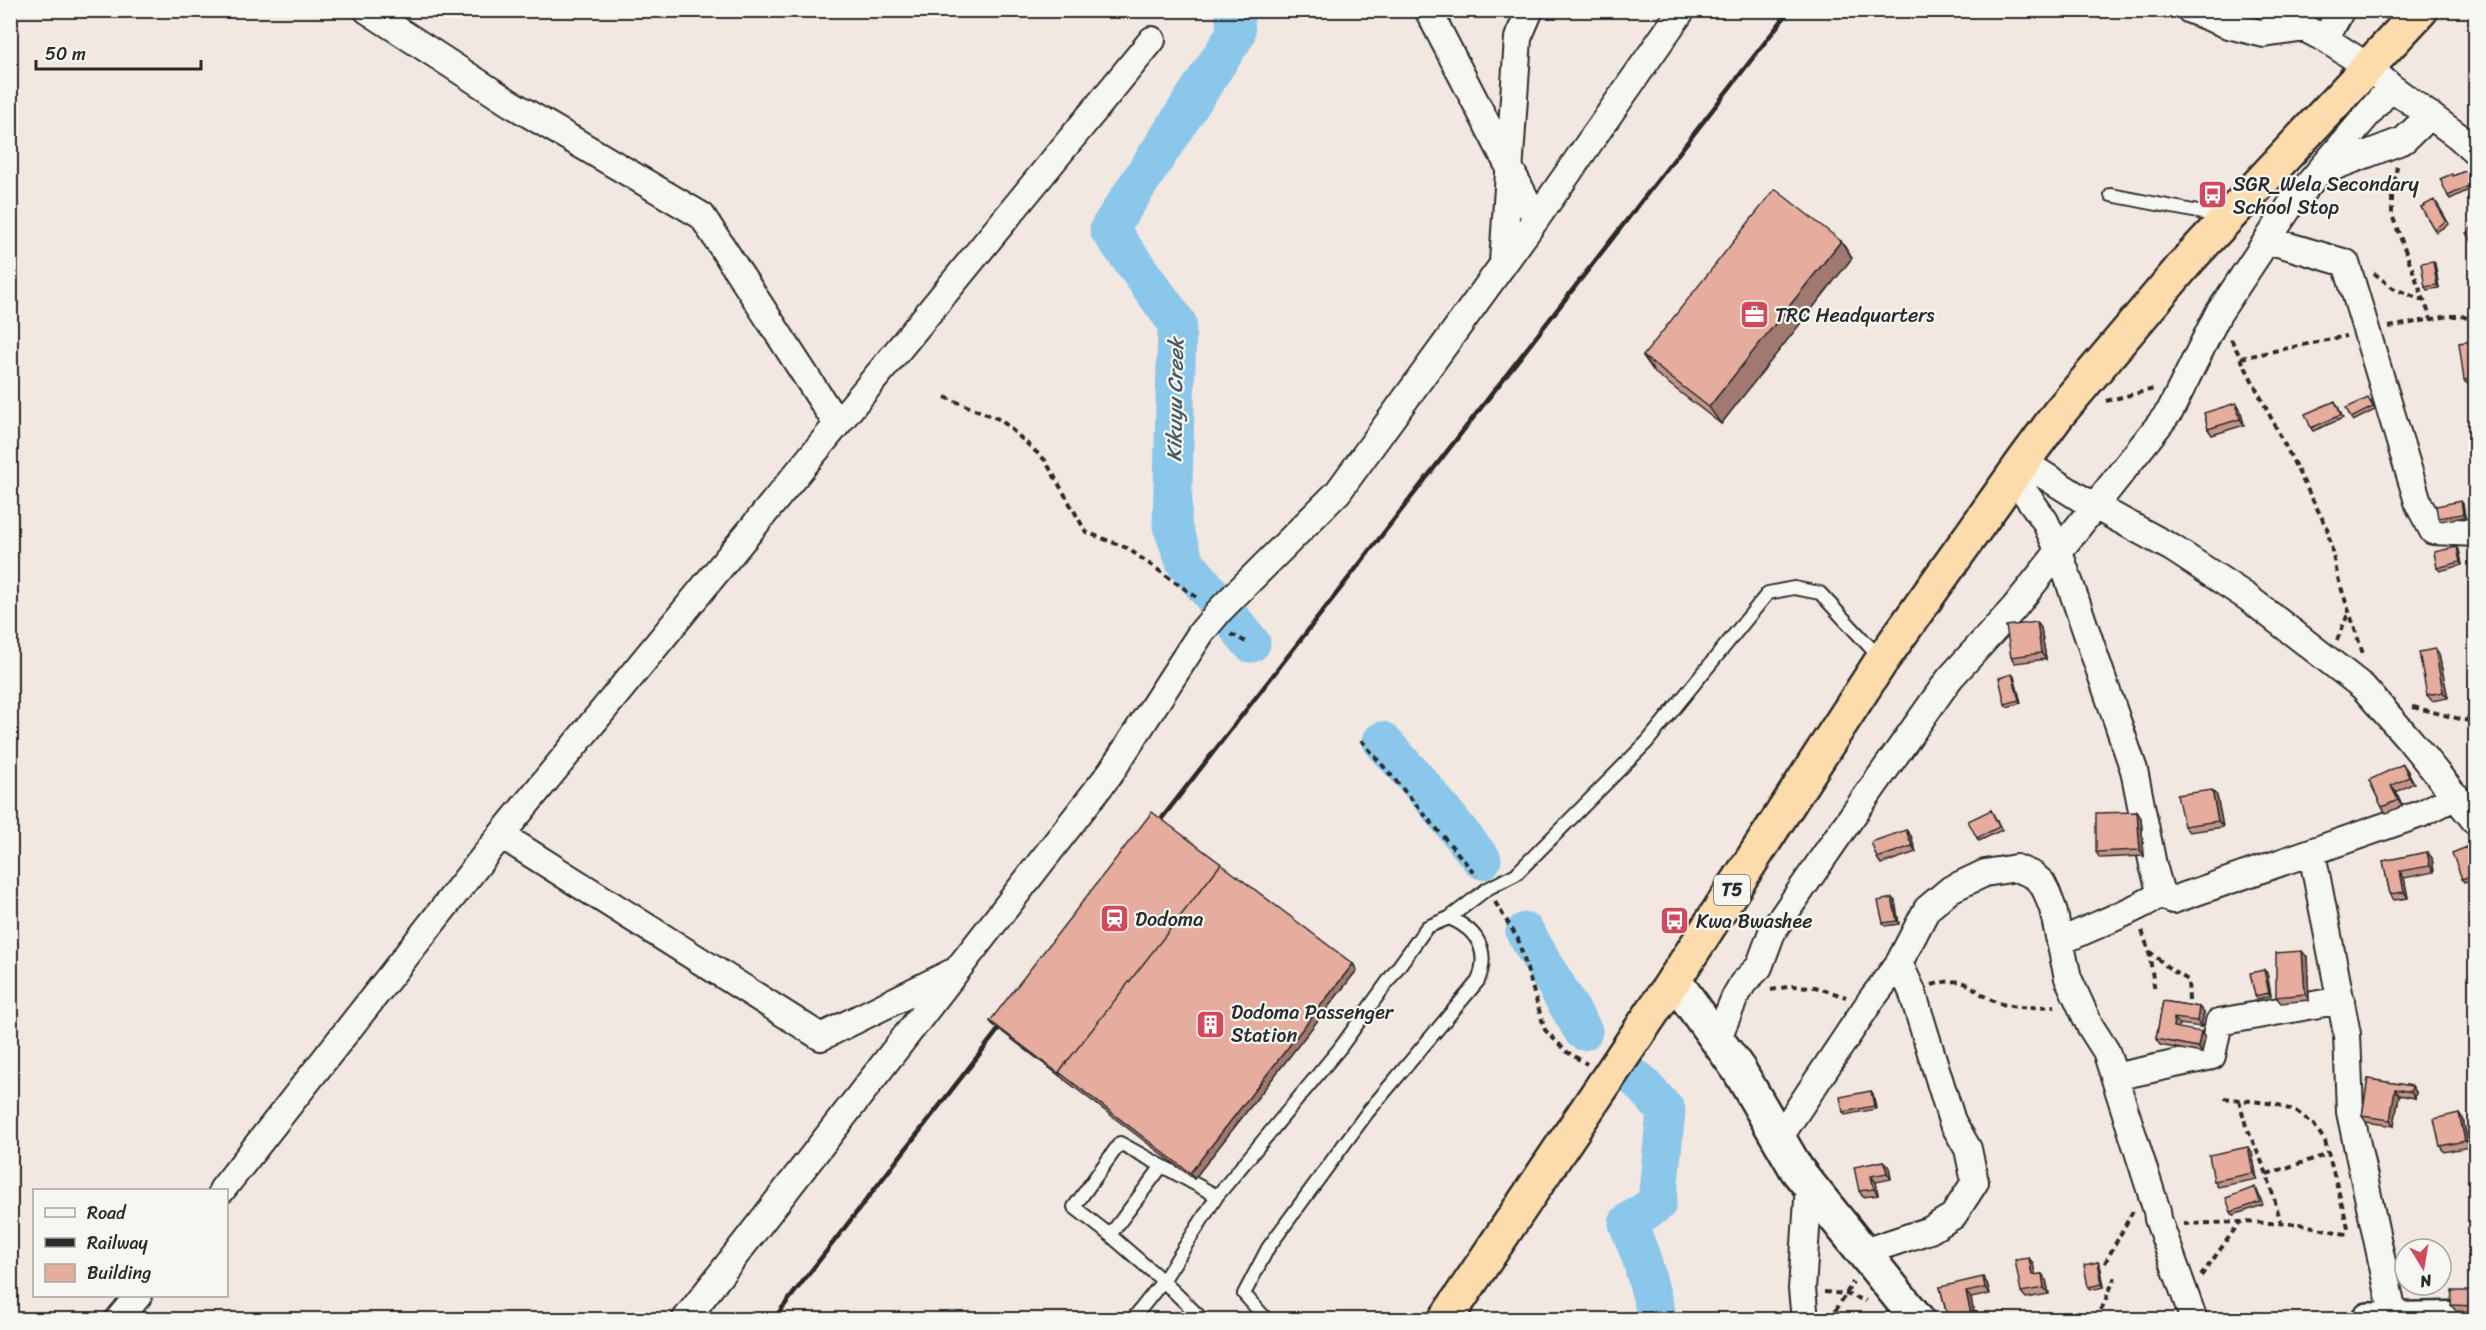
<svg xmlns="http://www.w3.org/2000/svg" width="2486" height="1330" font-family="Sriracha,sans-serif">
<rect width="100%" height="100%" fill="#f3e7e1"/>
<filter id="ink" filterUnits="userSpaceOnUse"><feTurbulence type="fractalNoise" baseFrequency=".0167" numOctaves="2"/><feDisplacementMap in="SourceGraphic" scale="12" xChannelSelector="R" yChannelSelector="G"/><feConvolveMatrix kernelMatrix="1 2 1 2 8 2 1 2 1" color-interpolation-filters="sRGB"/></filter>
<g filter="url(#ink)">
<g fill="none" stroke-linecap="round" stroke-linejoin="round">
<path stroke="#8ac7ea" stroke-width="39" d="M1234 10 1236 34 1109 229 1177 323 1172 526 1185 562 1251 643
M1382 741 1420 783 1482 860
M1525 932 1583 1031
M1638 1080 1666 1111 1657 1203 1628 1223 1641 1257 1658 1320"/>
<defs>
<path id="lane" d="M2111 195 2224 217
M1449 918 1487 889 1516 874 1647 742 1768 593 1794 588 1820 593 1881 659
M1110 1235 1162 1166
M1132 1320 1163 1281 1110 1235 1074 1207 1120 1143 1217 1196
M1203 1320 1163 1281 1217 1196 1340 1048 1427 927 1449 918C1478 930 1490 951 1478 981L1367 1113 1268 1248 1244 1294 1267 1320"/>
<path id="street" d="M367 10 510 103 702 216 837 424
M1428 10 1536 219
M2190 10 2228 25 2264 34 2305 28
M2270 10 2325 39 2367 66 2391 87 2458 136 2476 152
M2325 39 2341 10
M2320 172 2404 140 2430 115
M2268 240 2346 263 2419 505 2433 531 2476 533
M1503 262 1518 38 1530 10
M2023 462 2080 498 2172 548 2247 597 2363 687 2409 739 2476 822
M2013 476 2045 521 2059 552 2134 770 2153 865 2161 894 2173 900 2423 813 2456 796
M501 835 821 1037 951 973
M2312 853 2347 1034 2350 1112 2394 1318
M2060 942C2094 925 2129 914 2161 894
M1717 1040 1735 997 1743 983 1759 967 1772 932 1836 839 1950 678 2014 608 2170 411 2218 314 2290 206 2391 87
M2114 1077 2212 1056 2219 1022 2341 1000
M1779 1138 1871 1000 1899 963 1927 909 1951 889 1985 873 2016 868 2033 875 2042 883 2047 893 2053 909 2068 978 2090 1026 2106 1051 2157 1211 2158 1219 2194 1320
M222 1190 501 835 1152 40
M1864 1252 1930 1230 1953 1216 1975 1182 1968 1149 1952 1121 1912 991 1899 963
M118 1320 138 1296
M685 1320 1111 772 1201 633 1221 609 1338 492 1536 219 1682 10
M1805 1320 1802 1289 1809 1185"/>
<path id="secondary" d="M1674 980 1739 1070 1797 1170 1918 1320
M2368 1320 2476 1318"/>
<path id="highway" d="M1445 1320 1674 980 1882 660 2023 462 2059 413 2190 258 2421 10"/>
</defs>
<use href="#lane" stroke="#2b2b2b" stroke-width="16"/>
<use href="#street" stroke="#2b2b2b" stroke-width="30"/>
<use href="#secondary" stroke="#2b2b2b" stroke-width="38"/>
<use href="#highway" stroke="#2b2b2b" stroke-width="38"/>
<path stroke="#2b2b2b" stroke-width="4" stroke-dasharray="6 4.5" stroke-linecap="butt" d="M2397 166 2392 194V215L2431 319
M2374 273 2393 288 2424 301
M2389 327 2449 316H2462L2476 322
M2231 339 2327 528 2338 578 2364 657
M2241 358 2346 336
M945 397 1001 420 1045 460 1086 532 1127 548 1199 599
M2106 401 2154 389
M2476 574 2472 584 2476 614
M1231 634 1246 642
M2337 640 2348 614
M2413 707 2476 723
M2468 722 2476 648
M1361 740 1477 876
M1495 902 1518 939 1545 1030 1567 1052 1587 1064
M2142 931 2149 951 2155 992
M2149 951 2170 969 2188 980 2189 1000
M1932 985C1974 972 1972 996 2002 1004 2019 1009 2038 1007 2055 1006
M1771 990 1792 986 1815 987 1846 997
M2224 1098 2276 1104 2297 1112 2314 1125 2325 1141 2349 1231
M2239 1100 2246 1126 2267 1174 2281 1223
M2267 1174 2329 1154
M2184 1224 2240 1222 2300 1224 2350 1235
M2105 1263 2133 1211
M2201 1276 2240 1222
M1824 1292 1846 1294 1866 1301
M1830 1320 1853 1282
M2097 1320 2115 1277"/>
<use href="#lane" stroke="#f6f6f2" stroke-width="12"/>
<use href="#street" stroke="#f6f6f2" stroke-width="26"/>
<use href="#secondary" stroke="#f6f6f2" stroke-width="33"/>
<use href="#highway" stroke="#fcdcac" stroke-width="33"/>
<path stroke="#2b2b2b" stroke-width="4.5" d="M1152 831 1790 10
M773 1320 1009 1016"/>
</g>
<path fill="#c69589" stroke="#2b2b2b" stroke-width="1.5" d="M2470 169 2475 179V187L2450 199 2448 196 2453 176Z
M2437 203 2449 224 2436 232 2421 207Z
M1852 258 1721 424 1655 373 1643 356Z
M2435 264 2439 288 2427 290 2425 287Z
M2474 344 2475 352V382L2466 383 2464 380Z
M2371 401 2375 410 2353 421 2351 418Z
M2236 403 2240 409 2244 425 2212 435 2208 429Z
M2337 404 2343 418 2313 431 2311 428Z
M2463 504 2465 517 2440 521 2438 518Z
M2457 547 2459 550 2462 565 2440 571 2437 568Z
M2041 628 2046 659 2015 663 2011 657Z
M2435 649 2439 655 2448 698 2432 701 2427 695Z
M2014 677 2021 703 2007 707 2005 704Z
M2407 770 2414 783 2396 792 2402 806 2386 813 2382 807 2369 780Z
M2217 796 2223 827 2189 832 2184 826Z
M1991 810 2002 830 1979 841 1977 838Z
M2137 812 2141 818 2144 856 2100 858 2096 852Z
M1906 830 1911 836 1916 852 1881 864 1877 858Z
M2467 847 2469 850 2475 867V878L2464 882 2462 879Z
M2427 852 2432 858 2434 872 2404 878 2408 898 2394 900 2390 894 2383 861Z
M1895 901 1899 924 1885 926 1883 923Z
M2307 957 2309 1000 2281 1003 2276 997Z
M1353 964 1357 970 1194 1179 992 1024 990 1021Z
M2264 970 2267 973 2271 996 2257 999 2255 996Z
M2163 1001 2199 1007 2204 1013 2201 1027 2179 1024 2178 1028 2205 1038 2202 1053 2160 1045 2156 1039Z
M2368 1079 2412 1086 2416 1092 2415 1098 2399 1095 2394 1126 2366 1122 2362 1116Z
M1871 1091 1873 1094 1876 1109 1845 1115 1843 1112Z
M2463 1119 2469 1147 2444 1152 2440 1146Z
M2252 1153 2257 1179 2218 1187 2214 1181Z
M1884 1161 1889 1167 1891 1179 1876 1182 1878 1195 1863 1197 1859 1191Z
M2257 1190 2263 1205 2233 1215 2231 1212Z
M2029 1258 2033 1264 2035 1275 2042 1274 2046 1280 2049 1294 2026 1298 2021 1292Z
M2098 1262 2100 1265 2104 1287 2090 1290 2088 1287Z
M1987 1283 1990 1294 1971 1298 1975 1320H1948L1940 1287Z
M2475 1291V1312L2456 1311 2451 1305Z"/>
<path fill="#a1796f" stroke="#2b2b2b" stroke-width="1.5" d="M1841 241 1852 258 1721 424 1709 407Z
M2433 261 2435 264 2439 288 2437 285Z
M2472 341 2474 344 2475 365Z
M2236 403 2240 409 2244 425 2240 419Z
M2461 501 2463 504 2465 517 2463 514Z
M2457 547 2459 550 2462 565 2460 562Z
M2037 622 2041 628 2046 659 2041 653Z
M2435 649 2439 655 2448 698 2443 692Z
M2012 674 2014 677 2021 703 2019 700Z
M2403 764 2407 770 2414 783 2409 777Z
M2391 786 2396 792 2402 806 2398 800Z
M2212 790 2217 796 2223 827 2218 821Z
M2137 812 2141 818 2144 856 2140 850Z
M1906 830 1911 836 1916 852 1912 846Z
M2427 852 2432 858 2434 872 2430 866Z
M2400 871 2404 878 2408 898 2404 892Z
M1892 898 1895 901 1899 924 1897 921Z
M2302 951 2307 957 2309 1000 2305 994Z
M1353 964 1357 970 1194 1179 1190 1173Z
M2264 970 2267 973 2271 996 2269 993Z
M2199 1007 2204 1013 2201 1027 2197 1021Z
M2174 1018 2179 1024 2177 1034 2173 1027Z
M2201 1032 2205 1038 2202 1053 2198 1047Z
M2412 1086 2416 1092 2415 1098 2411 1092Z
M2395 1089 2399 1095 2394 1126 2390 1120Z
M1871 1091 1873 1094 1876 1109 1874 1106Z
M2459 1113 2463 1119 2469 1147 2465 1141Z
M2248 1147 2252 1153 2257 1179 2253 1173Z
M1884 1161 1889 1167 1891 1179 1887 1173Z
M1871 1176 1876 1182 1878 1195 1874 1189Z
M2029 1258 2033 1264 2037 1281 2032 1275Z
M2098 1262 2100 1265 2104 1287 2102 1284Z
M2042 1274 2046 1280 2049 1294 2044 1288Z
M1983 1277 1987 1283 1990 1294 1985 1288Z
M1966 1292 1971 1298 1975 1320 1971 1314Z"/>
<path fill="#e6ad9f" stroke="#2b2b2b" stroke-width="1.5" d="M2470 169 2475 181V183L2448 196 2440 179 2452 174 2453 176Z
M1775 189 1841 241 1709 407 1643 356Z
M2434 200 2446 221 2434 229 2421 207Z
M2475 225V241L2473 243 2466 233Z
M2433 261 2437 285 2425 287 2421 263Z
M2472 341 2475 365V379L2464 380 2459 343Z
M2368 398 2373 407 2351 418 2346 408Z
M2335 401 2341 415 2311 428 2305 414Z
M2236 403 2240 419 2208 429 2204 413Z
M2461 501 2463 514 2438 518 2436 506Z
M2457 547 2460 562 2437 568 2434 552Z
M2037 622 2041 653 2011 657 2006 626Z
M2435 649 2443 692 2427 695 2419 652Z
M2012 674 2019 700 2005 704 1999 678Z
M2403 764 2409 777 2391 786 2398 800 2382 807 2369 780Z
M2212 790 2218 821 2184 826 2177 795Z
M1991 810 1999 827 1977 838 1968 821Z
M1152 812 1221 864 1059 1072 1061 1075 990 1021Z
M2137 812 2140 850 2096 852V813Z
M1906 830 1912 846 1877 858 1871 842Z
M2467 847 2475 870V874L2462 879 2452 853Z
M2427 852 2430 866 2400 871 2404 892 2390 894 2383 861Z
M1221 864 1353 964 1190 1173 1059 1072Z
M1892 898 1897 921 1883 923 1878 901Z
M2302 951 2305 994 2276 997V953Z
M2264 970 2269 993 2255 996 2250 973Z
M2163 1001 2199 1007 2197 1021 2174 1018 2173 1027 2201 1032 2198 1047 2156 1039Z
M2368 1079 2412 1086 2411 1092 2395 1089 2390 1120 2362 1116Z
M1871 1091 1874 1106 1843 1112 1840 1097Z
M2459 1113 2465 1141 2440 1146 2434 1119Z
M2248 1147 2253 1173 2214 1181 2209 1155Z
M1884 1161 1887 1173 1871 1176 1874 1189 1859 1191 1854 1167Z
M2255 1187 2260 1202 2231 1212 2226 1198Z
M2029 1258 2032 1275 2042 1274 2044 1288 2021 1292 2015 1260Z
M2098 1262 2102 1284 2088 1287 2084 1265Z
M1983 1277 1985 1288 1966 1292 1971 1314 1948 1319 1940 1287Z
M2452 1291H2475V1306L2451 1305Z"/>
</g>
<defs>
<symbol id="bus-square" viewBox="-11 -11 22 22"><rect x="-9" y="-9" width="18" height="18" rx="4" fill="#d1495b" stroke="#f6f6f2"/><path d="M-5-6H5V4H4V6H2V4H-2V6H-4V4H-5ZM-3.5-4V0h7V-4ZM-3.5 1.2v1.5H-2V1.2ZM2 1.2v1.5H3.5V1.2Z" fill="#fff"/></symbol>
<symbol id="office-square" viewBox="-11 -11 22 22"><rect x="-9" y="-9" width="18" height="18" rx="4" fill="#d1495b" stroke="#f6f6f2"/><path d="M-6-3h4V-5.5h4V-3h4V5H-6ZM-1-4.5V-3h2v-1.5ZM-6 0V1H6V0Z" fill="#fff"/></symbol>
<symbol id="station-square" viewBox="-11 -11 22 22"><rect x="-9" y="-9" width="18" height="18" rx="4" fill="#d1495b" stroke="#f6f6f2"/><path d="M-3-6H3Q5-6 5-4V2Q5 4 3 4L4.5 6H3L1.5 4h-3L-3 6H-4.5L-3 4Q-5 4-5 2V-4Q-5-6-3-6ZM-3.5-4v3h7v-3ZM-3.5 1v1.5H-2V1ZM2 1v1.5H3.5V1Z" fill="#fff"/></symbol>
<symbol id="building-square" viewBox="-11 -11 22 22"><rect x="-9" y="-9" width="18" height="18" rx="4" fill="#d1495b" stroke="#f6f6f2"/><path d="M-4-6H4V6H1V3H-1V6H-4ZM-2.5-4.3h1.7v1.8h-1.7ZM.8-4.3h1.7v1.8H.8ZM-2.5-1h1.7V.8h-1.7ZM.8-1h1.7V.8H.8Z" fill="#fff"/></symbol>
</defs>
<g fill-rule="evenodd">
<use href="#bus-square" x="2196" y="178" width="33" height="33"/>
<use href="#office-square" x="1738" y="298" width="33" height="33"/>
<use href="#station-square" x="1098" y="902" width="33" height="33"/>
<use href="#bus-square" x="1658" y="904" width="33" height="33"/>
<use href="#building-square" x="1194" y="1008" width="33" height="33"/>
</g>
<g text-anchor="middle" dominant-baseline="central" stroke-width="4.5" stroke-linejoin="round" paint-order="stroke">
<rect fill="#f6f6f2" stroke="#686867" stroke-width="1.5" x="1714" y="875" width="36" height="30" rx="4.5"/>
<g font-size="18" font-weight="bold" fill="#2b2b2b">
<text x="1732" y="890">T5</text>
</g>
<g font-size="20" fill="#2b2b2b" stroke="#f6f6f2" text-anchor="start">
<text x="2233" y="184">SGR_Wela Secondary<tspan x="2233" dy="23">School Stop</tspan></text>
<text x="1775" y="315">TRC Headquarters</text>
<text x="1135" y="919">Dodoma</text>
<text x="1696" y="921">Kwa Bwashee</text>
<text x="1231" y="1012">Dodoma Passenger<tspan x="1231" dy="23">Station</tspan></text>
</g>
<g font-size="21" font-style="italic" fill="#485a64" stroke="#f6f6f2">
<text transform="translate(1175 400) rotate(-89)">Kikuyu Creek</text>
</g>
</g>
<rect width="2486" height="1330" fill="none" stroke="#f6f6f2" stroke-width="36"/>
<rect x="18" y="18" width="2450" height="1294" fill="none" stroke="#2b2b2b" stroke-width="2" filter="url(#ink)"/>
<rect x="33" y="1189" width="195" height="108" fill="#f6f6f2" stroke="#a5a5a2" stroke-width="1.5"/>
<rect x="45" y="1208" width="30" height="9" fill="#f6f6f2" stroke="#a5a5a2" stroke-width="1.5"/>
<text x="87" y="1219" font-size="18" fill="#2b2b2b">Road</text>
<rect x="45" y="1238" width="30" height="9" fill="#2b2b2b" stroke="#a5a5a2" stroke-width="1.5"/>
<text x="87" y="1249" font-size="18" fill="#2b2b2b">Railway</text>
<rect x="45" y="1264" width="30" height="18" fill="#e6ad9f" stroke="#a5a5a2" stroke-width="1.5"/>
<text x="87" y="1279" font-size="18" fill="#2b2b2b">Building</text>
<g transform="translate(2423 1267) rotate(169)"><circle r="28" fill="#f6f6f2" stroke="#a5a5a2" stroke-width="1.5"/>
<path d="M0-4.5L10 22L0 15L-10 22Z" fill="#d1495b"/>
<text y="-9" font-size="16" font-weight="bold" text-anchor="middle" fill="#2b2b2b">N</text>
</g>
<path d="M36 60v9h165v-9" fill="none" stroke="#2b2b2b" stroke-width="3"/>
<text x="45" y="60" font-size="18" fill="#2b2b2b" stroke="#f6f6f2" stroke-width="4.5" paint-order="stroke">50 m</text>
</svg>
